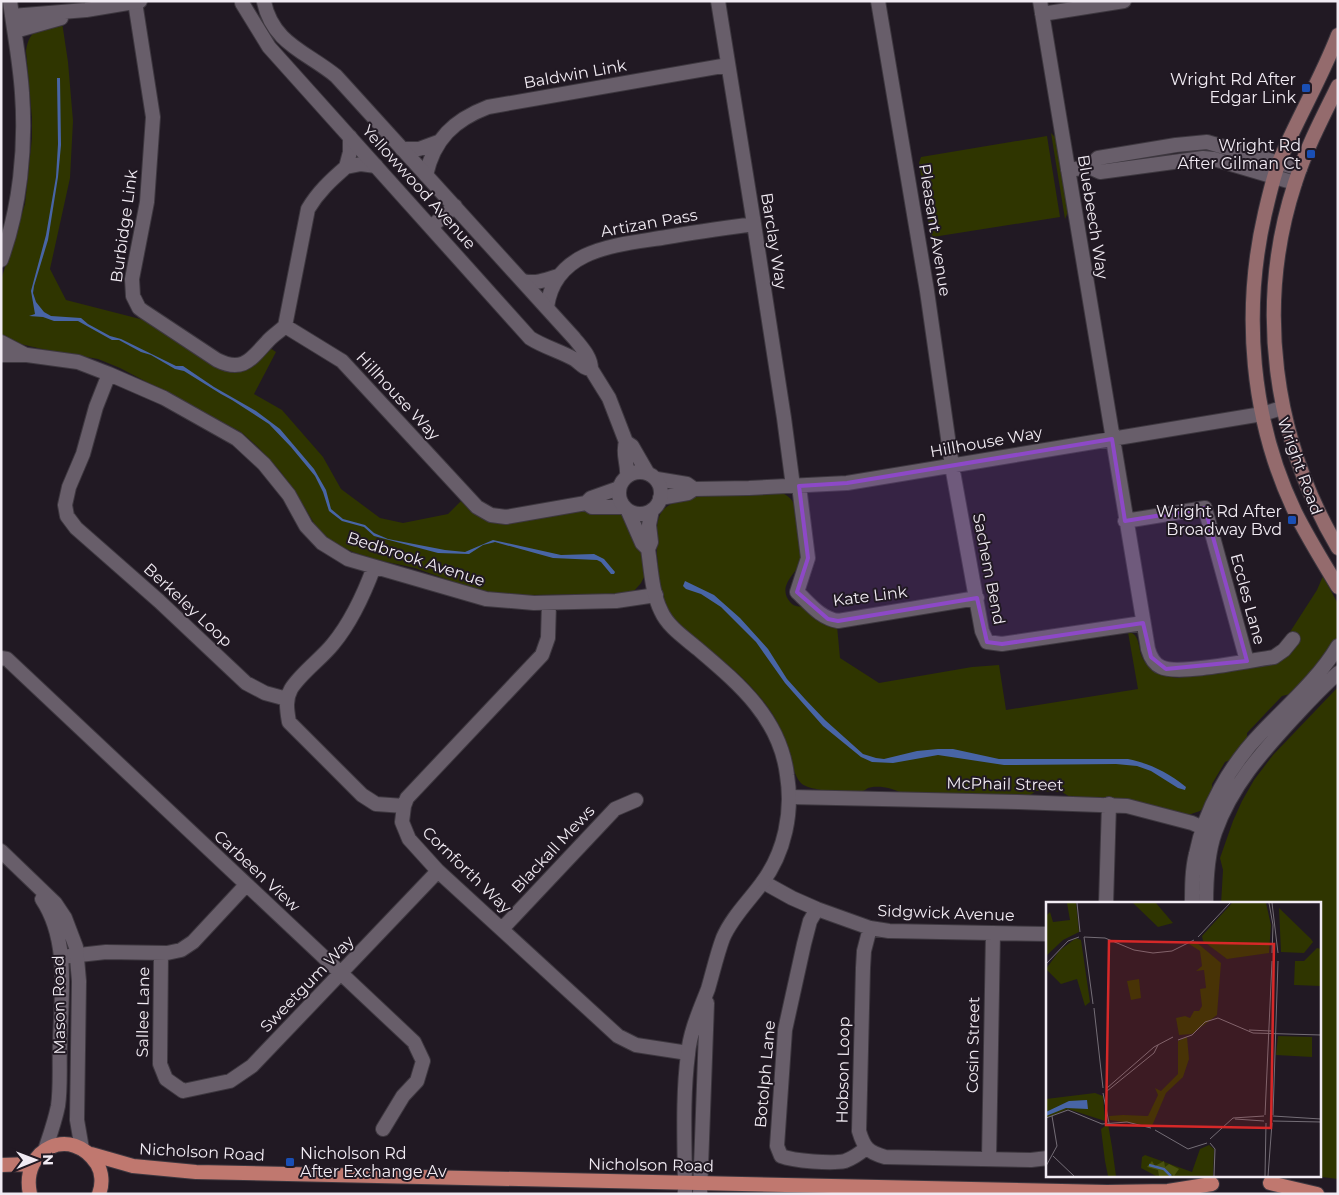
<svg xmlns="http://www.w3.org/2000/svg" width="1339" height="1195" font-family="Montserrat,sans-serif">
<rect width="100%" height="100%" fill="#211923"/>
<path fill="#2f3500" d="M62 22 68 62 73 121 70 178 50 269 66 300 144 320 223 370C246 374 257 366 270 348L276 352 254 394 282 410 323 457 341 489 380 518 403 523 448 514 463 499 482 517 583 509 623 513 642 550 645 575 641 583 634 591 619 594 528 595 489 593 462 585 415 568 378 560 353 552 330 541 318 530 295 491 280 471 258 447 241 432 200 410 120 368 98 359 42 349 12 342 1 337V280L25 204 32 138V118L26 51C29 28 42 28 62 22Z
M1051 133 1056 138 1068 212 1065 219Z
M1047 136 1060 217 933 237 930 232 919 163 921 157Z
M781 492C786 495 790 497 793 502 797 507 805 552 803 558 798 573 776 585 790 602 795 608 801 606 808 607 816 609 830 621 837 626L840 658 879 683 972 667 999 665 1006 710 1138 689 1128 632C1140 633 1138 648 1142 657 1149 672 1164 676 1178 678L1279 661 1290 655 1301 640 1290 632 1317 590 1323 576 1338 604V637L1324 659 1290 694 1282 696 1247 733V741L1232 759 1225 762 1212 784V792L1207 804 1200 811 1191 814H1183L1141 802 1117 798 1070 797 1062 792 1036 791 1029 796 901 793C893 788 878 785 868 788 866 789 864 791 862 791 850 794 811 791 802 784 792 776 789 747 783 735 778 721 769 707 759 696 742 675 719 657 698 640 688 632 677 624 670 614 659 597 659 574 657 555 657 542 654 521 663 510 680 491 756 492 781 492Z
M1338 687V1179L1314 1176H1320V904H1221L1223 870 1220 858 1233 821 1242 801 1254 780 1273 755Z"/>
<path fill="#4865a6" d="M57 78H60L61 145 58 177 48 240 34 286 33 293 36 302 44 312 51 316 81 318 88 324 110 336 121 339 176 366H183L214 387 256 411 280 429 314 469 326 490 331 509 343 519 365 525 374 533 388 539 445 550 465 552 493 540 561 555 594 554 604 559 615 572 614 574H611L601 562 597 560 553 558 495 542 483 545 469 554 438 553 374 536 364 527 342 521 329 511 323 492 315 476 291 447 269 424 232 400 221 394 184 371 175 369 151 355 141 352 119 340H112L78 321H54L43 317 29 316 35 314 31 291 46 235 56 177 58 144Z
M685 581 714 595 740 618 768 649 787 679 805 699 825 720 863 754 876 758 884 759 917 751 938 749H953L999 759H1128C1151 764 1167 772 1186 787L1185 790 1178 788 1151 771 1137 766 1116 764 1004 765 938 755 893 763 872 762 861 757 823 726 785 683 756 642 721 607 701 594 686 589 683 586Z"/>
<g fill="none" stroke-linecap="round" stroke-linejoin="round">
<defs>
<path id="minor" d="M718 1 754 224 784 418 793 486
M878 1 927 291 952 466 982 631 987 642 1002 644 1143 623
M1040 1 1148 649C1150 656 1154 664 1161 667 1178 676 1252 660 1274 657L1284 650 1293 639
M135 2 153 117 147 202 132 279 133 296 139 308 143 311 217 360C243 373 251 359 267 342 272 336 279 332 285 326
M1042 14 1124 1
M350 137V152L346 167 361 164 376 166
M402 149H419L438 142
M346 167C331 180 318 192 308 209L285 326 342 361 477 507 491 515 506 517 586 503 591 498 619 488
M1089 167 1098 158 1176 145 1207 142 1300 169
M1068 170 1089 167 1100 172 1203 158 1214 159 1295 183
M426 175C434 139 454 120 488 107L728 65
M523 281C536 284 546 280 558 276
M547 307C555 247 620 245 667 237 696 232 725 228 754 224
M1 342 24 354
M1 355H27L78 362 109 374 164 398 237 439 264 464 289 495 306 526 322 543 348 559 486 599 534 603 616 601 656 595
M109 374 96 407 83 454 69 487 65 505 67 516 76 528 159 601 246 683 265 693 287 699
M657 479 687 484 694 489 749 488 847 483 1262 414 1282 408
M799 486 808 558 797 592C810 604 820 618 838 621L977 598
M660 498 688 493 694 489
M586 503 592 507H624
M1125 521 1205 508 1247 661
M374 567C364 594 352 621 333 644 322 658 300 674 291 689 285 700 287 710 289 722L362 795 376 804 404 806
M549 603 548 638 542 655 407 798 404 806 402 822 409 839 438 871 618 1036 636 1045 688 1053
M1 658 7 659 414 1042 423 1061 417 1081 403 1096 383 1129
M790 797 1018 802 1127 806 1192 823 1214 833
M763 882 792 898 817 909 870 928 889 931 1048 934
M1106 904 1109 804
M1192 904C1192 887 1192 870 1196 854 1205 809 1230 765 1262 732 1288 705 1319 678 1338 646
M1206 904C1206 881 1207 854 1215 832 1232 784 1264 750 1297 714 1310 700 1323 686 1338 673
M817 909 810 921 804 944 785 1030 777 1146 781 1156C794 1161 832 1164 845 1161 853 1158 859 1154 866 1148
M870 928 864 951 863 968 859 1131C864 1148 868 1152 885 1157L1031 1160 1048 1158
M502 929 615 809 636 800
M161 953 160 1064 166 1079 183 1091 230 1081 252 1066 438 871
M61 957 106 952 167 953 181 950 193 942 246 885
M989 1159 993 933"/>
<path id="tertiary" d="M264 2C273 44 307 52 336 76L574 338C582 348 591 357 591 369L609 398 626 442 632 446 647 472
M242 3 269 47 530 338C544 347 560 351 574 359 580 363 584 369 591 369
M12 16 86 10 140 1
M15 31 61 18
M431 227 455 206
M1 260C20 208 26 148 22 93 20 62 14 32 10 1
M626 442C622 453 628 464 627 475
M619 493a21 21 0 1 1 42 0a21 21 0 1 1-42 0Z
M628 511 642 543 648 549C651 569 652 593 661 611 668 627 685 638 698 649 739 684 780 718 787 775 793 812 785 852 762 883 749 901 732 917 723 938 717 954 713 972 708 989 700 1010 690 1031 688 1054 682 1100 685 1147 685 1194
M648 549 651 542 649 525 652 510
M1 851 55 903 65 918 76 947 79 981 77 1120 82 1149
M42 899C70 941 61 996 60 1044 59 1064 61 1086 58 1106 55 1121 50 1135 45 1150
M700 1194 707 1003"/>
<path id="secondary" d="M1338 35C1321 79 1297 119 1279 162 1273 178 1269 196 1265 213 1242 312 1251 420 1295 512 1308 538 1323 562 1338 587
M1338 86C1322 118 1306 149 1295 183 1255 305 1273 438 1338 548"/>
<path id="primary" d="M91 1154 133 1166 196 1172 1107 1192 1168 1191 1212 1184
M1 1165 32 1164
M1270 1183 1317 1194
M30 1194C20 1148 72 1125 97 1164 102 1172 103 1184 99 1194"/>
</defs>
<use href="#minor" stroke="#3d373f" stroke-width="16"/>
<use href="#tertiary" stroke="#3d373f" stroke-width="16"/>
<use href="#secondary" stroke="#3d373f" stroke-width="16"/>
<use href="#primary" stroke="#3d373f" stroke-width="16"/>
<use href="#minor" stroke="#685e6a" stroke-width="14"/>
<use href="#tertiary" stroke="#685e6a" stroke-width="14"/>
<use href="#secondary" stroke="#946b6d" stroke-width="14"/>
<use href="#primary" stroke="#c0786f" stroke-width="14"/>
</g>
<path fill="#8d49c7" fill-opacity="0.2" stroke="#8d49c7" stroke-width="4" stroke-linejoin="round" d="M1112 439 1125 521 1205 508 1247 661 1166 669 1151 657 1143 623 1002 644 987 642 977 598 838 621 828 619 797 592 808 558 799 486 847 483Z"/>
<g fill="#1a4fb4" stroke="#211923" stroke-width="2">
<rect x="1301" y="83" width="10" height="10" rx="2.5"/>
<rect x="1306" y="149" width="10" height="10" rx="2.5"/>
<rect x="1287" y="515" width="10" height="10" rx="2.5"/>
<rect x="285" y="1157" width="10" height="10" rx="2.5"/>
</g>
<g text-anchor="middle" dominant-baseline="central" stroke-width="4" stroke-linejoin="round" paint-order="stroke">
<g font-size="16" fill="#f1ebf3" stroke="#211923">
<text transform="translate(575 74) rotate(-10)">Baldwin Link</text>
<text transform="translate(419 187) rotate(48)">Yellowwood Avenue</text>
<text transform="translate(1093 217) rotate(81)">Bluebeech Way</text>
<text transform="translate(649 223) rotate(-10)">Artizan Pass</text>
<text transform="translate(124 226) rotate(-82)">Burbidge Link</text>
<text transform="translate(935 230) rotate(81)">Pleasant Avenue</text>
<text transform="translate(774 241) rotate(81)">Barclay Way</text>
<text transform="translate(398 396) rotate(47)">Hillhouse Way</text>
<text transform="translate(986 442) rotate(-10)">Hillhouse Way</text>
<text transform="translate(1300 466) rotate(70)">Wright Road</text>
<text transform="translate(416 559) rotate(18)">Bedbrook Avenue</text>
<text transform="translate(989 569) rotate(79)">Sachem Bend</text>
<text transform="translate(870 596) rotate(-7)">Kate Link</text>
<text transform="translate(1248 599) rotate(75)">Eccles Lane</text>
<text transform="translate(188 605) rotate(43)">Berkeley Loop</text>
<text transform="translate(1005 784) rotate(1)">McPhail Street</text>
<text transform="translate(553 849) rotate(-47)">Blackall Mews</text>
<text transform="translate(467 870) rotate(44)">Cornforth Way</text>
<text transform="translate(257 871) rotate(43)">Carbeen View</text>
<text transform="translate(946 913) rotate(2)">Sidgwick Avenue</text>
<text transform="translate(307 984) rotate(-46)">Sweetgum Way</text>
<text transform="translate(59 1005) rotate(-91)">Mason Road</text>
<text transform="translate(143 1012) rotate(-89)">Sallee Lane</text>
<text transform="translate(973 1045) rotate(-89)">Cosin Street</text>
<text transform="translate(843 1070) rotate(-89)">Hobson Loop</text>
<text transform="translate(765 1074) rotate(-85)">Botolph Lane</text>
<text transform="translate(202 1152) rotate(3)">Nicholson Road</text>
<text transform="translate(651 1165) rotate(1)">Nicholson Road</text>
</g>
<g font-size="16" fill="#f1ebf3" stroke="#211923" text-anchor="end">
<text x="1296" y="79">Wright Rd After<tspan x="1296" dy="18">Edgar Link</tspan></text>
<text x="1301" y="145">Wright Rd<tspan x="1301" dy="18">After Gilman Ct</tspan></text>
<text x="1282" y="511">Wright Rd After<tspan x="1282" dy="18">Broadway Bvd</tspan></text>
<text x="300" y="1153" text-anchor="start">Nicholson Rd<tspan x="300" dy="18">After Exchange Av</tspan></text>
</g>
</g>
<g transform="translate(1046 902)">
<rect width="275" height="275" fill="#211923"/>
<path d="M21 1H30L33 30 17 38 0 54V14L4 10 7 20 24 18ZM87 1H110L127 21 112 25ZM186 1H220L225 23 223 51 181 57 157 39 156 34ZM233 6 265 37 267 40 258 51 235 50ZM30 36 35 38 44 100 39 104 31 77 15 82 0 67 13 49ZM149 39 175 61 171 113 146 132 133 133 130 116 139 114 144 116 148 109H153L156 104 154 87 160 86 158 68 150 69 156 64 154 49 143 42ZM271 46 275 47V84L248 83 249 59H258ZM93 77 95 96 85 98 81 79ZM232 134 266 135V155L230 153ZM141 135 143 157 137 175 120 191 106 224 64 218 63 214 77 213 102 214 112 193 109 186 115 189 132 172V139ZM49 191 57 194 59 219 22 207 0 216V197ZM62 222 66 245 70 274H62L59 259 55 227ZM163 243 168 247 167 274H110L95 266 96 255 99 253 146 270 154 247Z" fill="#2f3500"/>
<path d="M106 259 109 264 118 259 119 265 123 262 133 267 128 274 119 267 124 274H113L112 268 101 265Z" fill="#49510e"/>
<path d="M41 198 42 207 20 206 0 214V210L23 199Z" fill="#4865a6"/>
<path fill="none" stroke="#4865a6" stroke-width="2.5" d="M103 263 118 267 125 274"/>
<path fill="none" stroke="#746d76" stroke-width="1" d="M31 1 34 30M223 1 227 23 226 51M226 1 232 51M38 35 47 102M38 35 59 36 88 48 107 51 126 49 148 38M152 35 184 1M0 62 22 39 33 35M48 106 57 186M203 128 225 129M132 138 146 133 159 120 172 116 207 131 275 133M61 186 108 145 127 135M61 189 108 151 112 143M57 191 63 221M219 213 226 59M227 213 232 59M227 214 275 217M0 216 22 208 56 222 81 220 105 226M189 217 218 219M227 219 275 220M109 228 142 247 161 241M164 237 187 216 218 214M164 241 169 247 168 274M7 254 28 274M0 264 11 244 6 214M219 274 220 221M222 274 226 221"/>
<path fill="#d62828" fill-opacity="0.15" stroke="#d62828" stroke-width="2.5" d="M63 39 228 42 225 226 60 223Z"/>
<rect width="275" height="275" fill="none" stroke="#f1ebf3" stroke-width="2.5"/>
</g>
<rect width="1339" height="1195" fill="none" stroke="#f1ebf3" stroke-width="5"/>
<g transform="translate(35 1160) rotate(89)" stroke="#211923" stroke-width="4" paint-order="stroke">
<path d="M0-4L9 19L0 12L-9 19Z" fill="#f1ebf3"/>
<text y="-8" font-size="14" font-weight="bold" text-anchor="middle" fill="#f1ebf3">N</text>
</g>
</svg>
